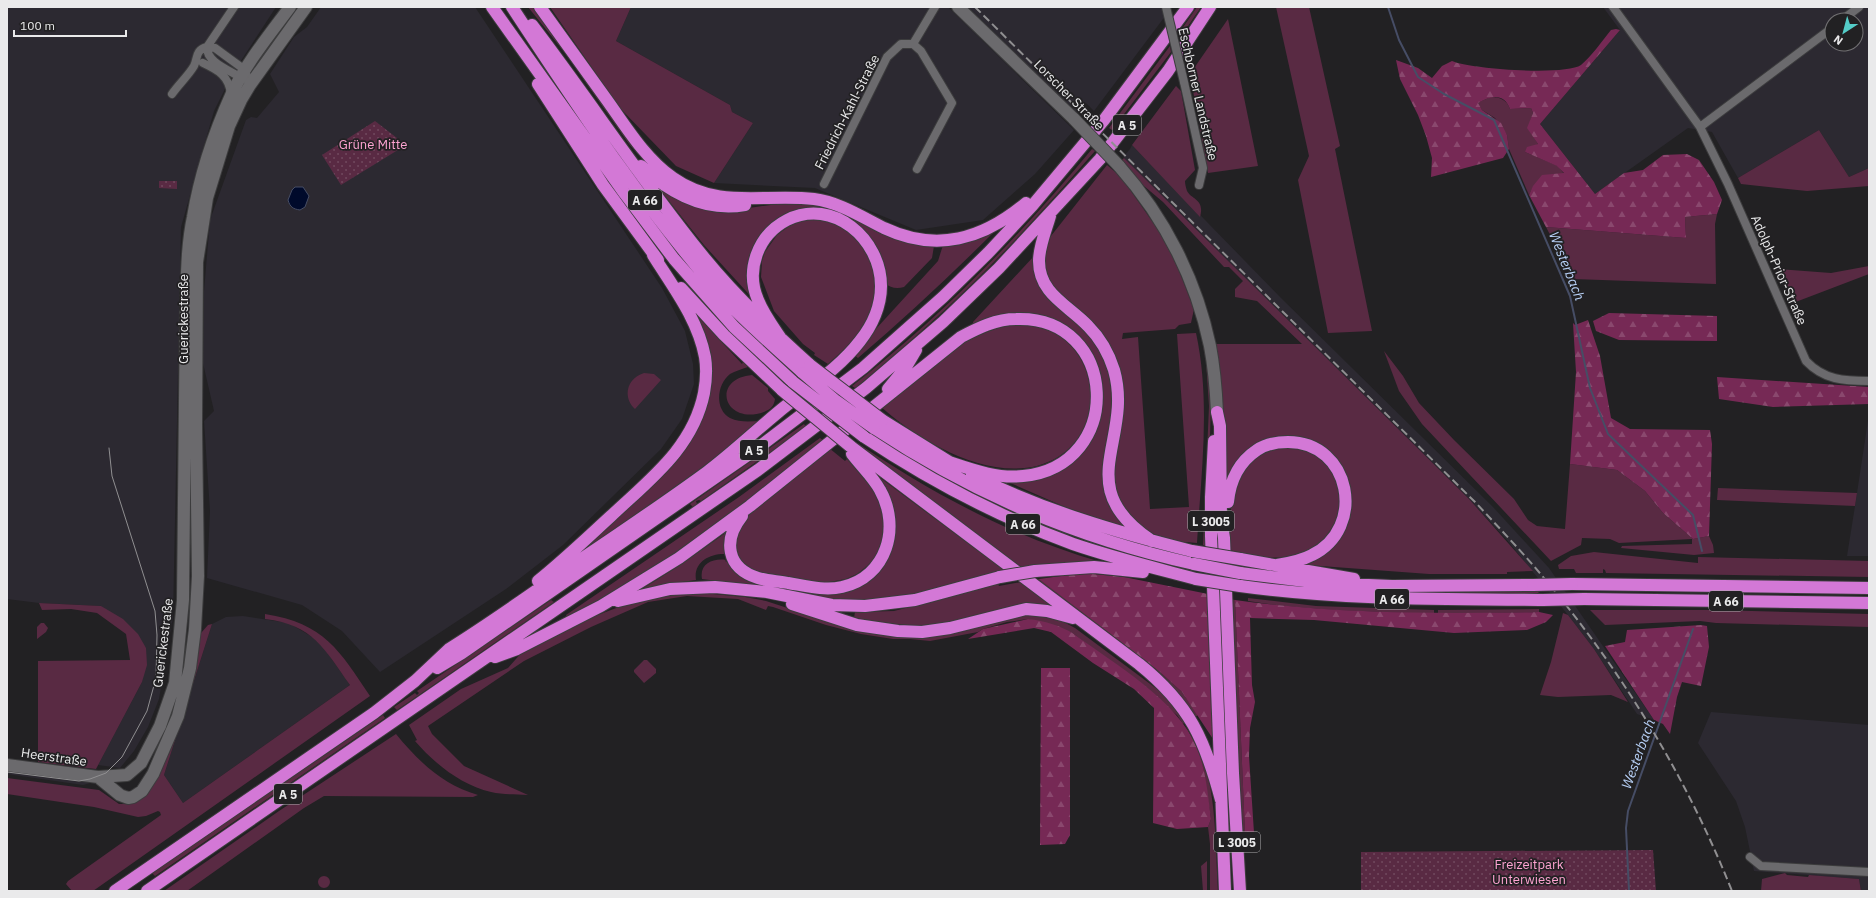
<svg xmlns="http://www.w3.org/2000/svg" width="1876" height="898" font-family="'IBM Plex Sans',sans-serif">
<defs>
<pattern id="forest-firs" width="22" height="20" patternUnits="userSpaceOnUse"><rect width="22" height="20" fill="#762955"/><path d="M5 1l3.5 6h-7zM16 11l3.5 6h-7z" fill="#8a486e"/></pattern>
<pattern id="park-dots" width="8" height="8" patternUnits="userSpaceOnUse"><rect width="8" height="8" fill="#592a43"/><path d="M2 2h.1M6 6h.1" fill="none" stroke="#71495e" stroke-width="1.8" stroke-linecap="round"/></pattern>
</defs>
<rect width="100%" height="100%" fill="#222123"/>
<path fill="#2c2931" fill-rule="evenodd" d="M7 7H276L233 73 214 111 181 227 173 617 159 699 148 727 134 751 120 768 98 765 142 682 146 648 101 606 39 603 7 599Z
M321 7H475L662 288 685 331 693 364 694 384 682 419 661 449 563 545 506 589 380 672 342 631 302 605 207 578 210 511 204 421 214 411 203 363 204 291 210 220 246 120 251 117 257 118 279 92 270 74 294 37 307 27Z
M631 7H948L1074 130 1035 174 983 220 916 230 815 188 714 183 753 123 732 112 730 105 616 41Z
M968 7H1172L1094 111 1086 103 1077 114Z
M1603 7H1869V168L1849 177 1819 130 1738 178 1712 132 1688 128 1595 194 1540 124 1620 30ZM1832 20H1856V44H1832Z
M1132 145 1281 298 1493 507 1549 568 1654 720 1637 714 1594 649 1568 615 1507 540 1469 499 1123 157 1130 149Z
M1869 414V556H1847L1855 506Z
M243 616 289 623 309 635 320 642 350 685 183 803 164 775 212 624 226 617Z
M1711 712 1869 725V891H1861L1859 879 1754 871 1745 827 1736 801 1698 743Z
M7 769 94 782 83 785 7 774Z"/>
<path fill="#592a43" d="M528 7H535L651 168 629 144 565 53Z
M550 7H631L616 41 730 105 732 112 753 123 714 183 676 166 619 107Z
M1197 7H1201L1180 38 1179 33Z
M1276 7H1309L1340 146 1335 149 1372 331 1328 333 1298 180 1309 156Z
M1228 19 1258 166 1208 173 1190 74Z
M1170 46 1171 52 1112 130 1109 128Z
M1176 86 1181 91 1195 170 1185 181C1185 184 1186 188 1187 191 1192 200 1205 199 1200 217L1132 145Z
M1491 97C1500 97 1507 100 1510 109L1531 108 1533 113 1528 128 1538 144 1525 152 1558 166 1564 174C1548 173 1535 180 1529 195L1509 149 1507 135 1495 118 1482 110 1477 103Z
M1819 130 1849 177 1869 168V186L1807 191 1741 184 1738 178Z
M1092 149 1095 151C1055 197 1015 242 971 285 935 320 897 353 858 386L855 388 852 386C941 317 1021 235 1092 149Z
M1124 158 1469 499 1533 571 1507 572V574H1429L1307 565 1308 562C1339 549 1360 516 1348 482 1345 473 1340 465 1335 457L1271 439 1227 486 1215 344H1302L1257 301 1235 297V289L1243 281 1229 267H1224L1163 202 1144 186 1122 160Z
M1107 165 1121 177 1159 231 1176 263 1194 309 1191 323 1179 325 1175 329 1123 333 1122 339 1138 337 1150 509 1189 507 1177 334 1196 333C1211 402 1201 474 1197 543L1186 542 1185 544 1161 537 1147 531 1125 512 1114 488 1119 372 1052 290 1043 268 1047 241Z
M663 189 749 208 784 203 825 205 934 246 932 258 904 287C897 289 890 288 885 283L875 248 815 209 759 243 756 302 704 245 661 191Z
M1717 214 1715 224 1716 284 1573 279 1546 227 1686 238 1685 217Z
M809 219C820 219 829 220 839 224 845 226 849 232 853 236 877 260 883 294 866 324 856 340 841 352 828 364L814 355 815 353 803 344 774 311 761 277 762 261 765 252 777 235 792 224Z
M997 229C952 274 906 317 858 358L853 354 938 261 943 245Z
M1034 256 1036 269 1104 355 1114 393 1105 458 1125 525 1123 527 1065 507 997 477 1046 475 1099 418 1102 398 1100 378 1053 321 1041 317 1015 314 973 324V322Z
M1869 266V274L1793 303 1778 269 1831 273Z
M692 310 742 364 743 362 748 367C742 369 735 371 730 374 717 384 714 409 730 418 740 423 752 421 762 421L697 477 560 567 668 469 707 396Z
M1020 324C1033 326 1047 328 1058 335 1101 363 1102 430 1058 457 1002 491 921 443 880 406 922 373 965 329 1020 324Z
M1201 335 1207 355 1211 400 1207 546 1203 545 1209 406 1206 361Z
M1384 351 1403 376 1419 403 1454 440 1514 499 1528 520 1537 526 1565 529 1570 464 1617 470 1645 491 1663 513 1693 539 1709 536 1713 545 1714 553 1694 555 1621 548 1622 546 1692 544V539L1619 543 1610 539 1582 538 1581 545 1551 561 1422 424 1399 391Z
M644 373 654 374 661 380 635 409C622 397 627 378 644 373Z
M752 375 768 388V391L775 399C774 406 771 409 764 412 724 426 710 379 752 375Z
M804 424 806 427 701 501 699 500 696 501 697 504 693 507 690 504Z
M820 438 824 441 674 558 567 618 566 615 739 497Z
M856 442C931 493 1013 537 1101 562L1017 568 853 444Z
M1290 445 1318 455 1338 477 1341 514 1319 547 1293 557 1265 558 1229 550C1230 513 1228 466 1268 449 1275 447 1283 447 1290 445Z
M829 448 845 461 847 459 873 489 883 513V540L880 550 872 562 857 574 846 579 818 584 750 571 737 558 734 535 747 515Z
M871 471 1004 570 899 599 842 602 748 585 702 579C699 563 714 558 726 560L725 561 809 593 846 590 891 545Z
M1718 488 1857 493 1855 506 1717 500Z
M727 532 726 554C710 553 693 562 696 580L668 584 639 591 677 567Z
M1594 552 1698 563V557L1869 561V577L1606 573 1605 570 1603 569V573H1576L1574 569H1559L1558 565 1571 556Z
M1040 579 1160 672 1182 692 1198 715 1194 718 1032 580Z
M1021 582 1056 609 930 627 895 624 854 618 855 612 894 611 998 584 999 586Z
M1538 591 1539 594 1438 595V592Z
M702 593 745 597 766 601 855 630 888 635 1031 614 1058 619 1075 628 1161 692 1168 698 1186 721 1183 724 1177 715 1074 634 1028 619 1007 622 983 629 978 632 930 641 910 639H893L861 634 826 625 773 607 768 606 766 610 738 599 687 596 648 602 591 627 524 661 428 726 432 734 464 766 528 795C516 794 503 795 491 792 461 785 435 764 415 741L417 740 409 725 461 689 508 668 523 651 579 622 619 607 668 594Z
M1217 596H1220L1232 848H1229Z
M1248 598 1316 606 1434 610V614C1372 611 1309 611 1248 601Z
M1230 599 1235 600 1245 833H1254L1256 846 1245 847 1239 793Z
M551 600 554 602 419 695 397 710 394 707 415 693 417 695 419 693 417 691Z
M39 603 101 606 123 619 138 634 146 648 147 665 142 682 96 769 38 762V661L130 660 126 634 97 613 71 609 42 610Z
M1539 609V612L1438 614V610Z
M1590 610H1714L1869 614V627L1716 623 1700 621 1605 625Z
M1563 613 1568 615 1594 649 1628 702 1611 695 1558 697 1540 695 1551 662Z
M265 614C324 623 340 651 370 696L93 891H72L66 884 68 881 161 815 160 812 158 811 146 816 138 817 94 807 7 794V778L99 790 119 804H128L134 803 195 667 201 633 208 625 212 624 164 775 183 803 350 685C324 649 314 625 265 619Z
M41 623H44L48 628 46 632 37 639V627Z
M644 660H647L656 669V673L644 683 634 672V670Z
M383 715 385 718 155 876 152 873Z
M396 734C418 761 443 785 478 795L473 797 324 796 304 808 187 891H164L279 811Z
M1197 741C1217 788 1215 841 1218 891H1210V844L1208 827 1211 819 1203 768 1194 742Z
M1207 861V891H1203L1201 866Z
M1785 873 1787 875 1808 877 1809 875 1859 879 1861 891H1761L1762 879Z
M318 882a6 6 0 1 1 12 0a6 6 0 1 1-12 0Z"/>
<path fill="url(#forest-firs)" d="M1616 29 1620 30 1540 124 1595 194 1624 173 1643 170 1663 155 1687 154 1699 160 1714 182 1722 200 1717 214 1685 217 1686 238 1546 227 1529 195 1533 186 1542 175 1564 173 1557 166 1525 152 1527 147 1538 144 1527 128 1533 113 1531 108 1510 109C1504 92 1490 96 1478 103L1482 110 1501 123 1507 135 1509 149 1503 158 1431 177 1432 158 1426 136 1418 115 1400 79 1396 60 1418 68 1432 78 1442 66 1452 61C1470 69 1565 76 1581 65 1591 57 1603 40 1611 30Z
M1609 313 1717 316V341L1619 340 1596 331 1593 321Z
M1588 320 1600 356 1611 418 1630 429 1710 430 1712 444 1709 536 1693 539 1663 513 1645 491 1617 470 1570 464 1576 372 1573 323 1575 325Z
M1717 377 1869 387V404L1773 407 1719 399Z
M1083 573 1124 577 1208 594 1213 739 1182 692 1160 672 1039 579Z
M1235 600C1336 614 1438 614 1539 612L1553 615 1546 622 1527 630 1454 633 1314 620 1250 618 1252 685 1255 702 1250 728 1249 756 1254 833H1245Z
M1028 619C1045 621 1059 625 1074 634 1114 664 1178 700 1197 748 1206 771 1208 795 1211 819L1208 827 1177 829 1153 823 1154 708 1134 689 1093 663 1051 632 1034 628 968 639 983 629Z
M1701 625 1707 626 1709 647 1701 686 1682 682 1677 697 1670 734 1663 724 1654 720 1605 646 1625 642 1627 630Z
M1041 668H1070V835L1065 844 1040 845Z"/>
<path fill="url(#park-dots)" d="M375 121 406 145 341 185 322 155Z
M159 181H177V189L159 188Z
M1653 850 1656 891H1361V852Z"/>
<path fill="#000a2b" stroke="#464d65" d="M295 187H303L309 196 305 207 300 210C293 209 290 207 288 200L292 190Z"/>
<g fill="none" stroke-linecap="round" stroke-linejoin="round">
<path stroke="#464d65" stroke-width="2" d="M1388 7 1399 40 1418 77 1444 94 1494 120 1570 296 1590 388 1608 434 1693 515 1702 551
M1629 891 1626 828 1628 811 1693 629"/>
<defs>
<path id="street" d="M1613 7 1700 127 1728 184 1806 361C1824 380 1844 381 1869 381
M1842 20 1859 7
M913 44 921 51 952 103 917 169
M207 47C206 63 232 71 243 79
M207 47 234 7
M203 63C218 70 229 76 231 94
M1184 82 1203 168 1199 185
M172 94C179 84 188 76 194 66 198 58 195 50 207 47L215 48 245 70 250 85
M1700 127 1832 28
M824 184 887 57 901 44H913L935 7
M1750 857 1761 866 1869 872"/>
<path id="secondary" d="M958 7 1074 119
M1119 166C1164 217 1196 279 1210 346 1214 367 1216 390 1217 412
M7 765 98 777 127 775 141 763 160 726 175 683 183 600 186 302C187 274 187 245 193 217 200 174 214 133 232 93 247 62 270 34 290 7
M98 777 120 795 128 798 133 797 142 791 153 774 178 716 190 668 195 629 198 576 196 426 197 262 207 198 229 126 241 100 250 85 306 7"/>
<path id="highway" d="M492 7 625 194 674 259 734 327 793 382
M512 7C579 109 651 219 734 309 756 331 780 352 803 373
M540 7C563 39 586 71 609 103 628 130 646 159 673 178 718 210 765 193 814 199 839 202 862 217 884 228 937 253 983 239 1026 203
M532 25C590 101 642 181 702 255 734 295 772 331 810 365
M538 84 603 185 658 260
M641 166C670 193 704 212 745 205
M1050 216C1046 230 1039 246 1039 261 1039 294 1068 305 1088 326 1100 338 1109 354 1114 370 1134 441 1069 486 1152 541
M681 288 724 335 782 390
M888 389 906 367 916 350
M1217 412 1220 426 1221 519 1224 538 1233 773 1240 891
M882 420 956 466
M874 428C974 494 1077 538 1194 564
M863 436C929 480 999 517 1073 544 1114 558 1155 568 1196 579
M1214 441 1211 497V536L1225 891
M850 446 1139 664C1190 705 1205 740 1221 800
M972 475C1042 510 1116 532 1192 551
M1228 502C1230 481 1239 462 1257 450 1266 444 1277 442 1288 442 1351 442 1367 528 1312 555 1301 561 1289 563 1277 565
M742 516C723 540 726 568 758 578 768 581 779 581 788 583 806 586 825 591 842 587 887 577 901 527 880 490 873 477 861 466 852 454
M1240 559 1354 579
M1035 571 1094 567 1143 572
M1240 573 1321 583 1392 586 1533 585
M538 581C563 561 587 538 611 516 649 480 693 448 704 393 706 382 707 369 705 357 698 319 673 287 653 255
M1572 584 1869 588
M1240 586C1341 600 1442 599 1543 600
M1584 599 1869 603
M618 601 670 589 715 587 767 592 832 605 865 606 915 600 1000 577
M792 604 857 625 898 631 922 632 950 628 1026 609 1047 611 1073 618
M495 657 517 649 601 606 679 558 750 506 961 337C978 328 996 319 1016 319 1119 315 1126 466 1023 476 998 479 973 470 949 462
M437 668 462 653 755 450 863 368 943 297 988 253 1032 206 1104 120 1188 7
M115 891 374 713 415 681 449 649C494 621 537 590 580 560 623 531 666 502 707 472 731 454 753 433 776 414 804 390 837 371 860 341 872 326 881 306 881 286 881 239 833 197 787 220 758 235 745 270 758 300 764 315 774 328 782 340
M147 891 758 470 866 388 943 322 999 268 1100 159 1168 71 1210 7"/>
</defs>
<use href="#street" stroke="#3c3c3d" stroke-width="10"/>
<use href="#secondary" stroke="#3c3c3d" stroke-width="14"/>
<use href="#highway" stroke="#3c3c3d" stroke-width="14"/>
<use href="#street" stroke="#6b6a6d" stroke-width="8"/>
<use href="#secondary" stroke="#6b6a6d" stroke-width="12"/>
<use href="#highway" stroke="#d378d6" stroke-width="12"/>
<path stroke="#908f91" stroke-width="1" d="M7 772 79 781 90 779 106 773 122 757 147 711 156 678 157 635 155 611 112 476 109 448"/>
<path stroke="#908f91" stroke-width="2" stroke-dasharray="8 4" stroke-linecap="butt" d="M975 7 1476 503C1502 531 1529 559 1553 589 1627 679 1689 783 1732 891"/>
<defs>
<path id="street-bridge" d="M1166 7 1184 82"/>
<path id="secondary-bridge" d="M1074 119 1119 166"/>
<path id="highway-bridge" d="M810 365 882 420
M803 373 836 401 874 428
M793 382 863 436
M782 390 850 446
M1192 551 1240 559
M1194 564 1240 573
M1000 577 1035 571
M1196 579 1240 586
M1533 585 1572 584
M1543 600 1584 599"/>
</defs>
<use href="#street-bridge" stroke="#3c3c3d" stroke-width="10" stroke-linecap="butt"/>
<use href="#secondary-bridge" stroke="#3c3c3d" stroke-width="14" stroke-linecap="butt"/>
<use href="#highway-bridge" stroke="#3c3c3d" stroke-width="14" stroke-linecap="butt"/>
<use href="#street-bridge" stroke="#6b6a6d" stroke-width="8"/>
<use href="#secondary-bridge" stroke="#6b6a6d" stroke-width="12"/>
<use href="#highway-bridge" stroke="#d378d6" stroke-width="12"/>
</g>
<g text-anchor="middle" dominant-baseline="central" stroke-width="3.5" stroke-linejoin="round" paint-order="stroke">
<g fill="#222123" stroke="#aeaeaf" stroke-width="1">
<rect x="1113" y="115" width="28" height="20" rx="3"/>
<rect x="628" y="190" width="34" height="20" rx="3"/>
<rect x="740" y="440" width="28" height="20" rx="3"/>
<rect x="1188" y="511" width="46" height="20" rx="3"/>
<rect x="1006" y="514" width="34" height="20" rx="3"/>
<rect x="1375" y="589" width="34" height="20" rx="3"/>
<rect x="1709" y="591" width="34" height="20" rx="3"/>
<rect x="274" y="784" width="28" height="20" rx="3"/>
<rect x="1214" y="832" width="46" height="20" rx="3"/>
</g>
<g font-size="12" font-weight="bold" fill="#eaeaeb">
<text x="1127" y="125">A 5</text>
<text x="645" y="200">A 66</text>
<text x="754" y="450">A 5</text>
<text x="1211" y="521">L 3005</text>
<text x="1023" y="524">A 66</text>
<text x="1392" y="599">A 66</text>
<text x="1726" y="601">A 66</text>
<text x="288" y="794">A 5</text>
<text x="1237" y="842">L 3005</text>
</g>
<g font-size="13" fill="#eaeaeb" stroke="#222123">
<text transform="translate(1198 94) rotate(77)">Eschborner Landstraße</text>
<text transform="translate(1069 95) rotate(45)">Lorscher Straße</text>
<text transform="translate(847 112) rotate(-63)">Friedrich-Kahl-Straße</text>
<text transform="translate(1779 270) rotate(66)">Adolph-Prior-Straße</text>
<text transform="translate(183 319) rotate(-90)">Guerickestraße</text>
<text transform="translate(163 643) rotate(-83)">Guerickestraße</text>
<text transform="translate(54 757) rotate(8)">Heerstraße</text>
</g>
<g font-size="13" fill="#fea4d2" stroke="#222123">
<text x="373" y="144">Grüne Mitte</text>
<text x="1529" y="864">Freizeitpark<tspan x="1529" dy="15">Unterwiesen</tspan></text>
</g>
<g font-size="14" font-style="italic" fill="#b6cff5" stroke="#222123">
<text transform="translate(1567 266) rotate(68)">Westerbach</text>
<text transform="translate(1638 754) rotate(-70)">Westerbach</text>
</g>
</g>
<rect width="1876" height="898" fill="none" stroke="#eaeaeb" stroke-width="16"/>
<g transform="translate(1844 32) rotate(216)"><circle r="19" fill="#222123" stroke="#727173"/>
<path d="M0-3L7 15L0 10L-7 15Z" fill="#54cdc8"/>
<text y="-6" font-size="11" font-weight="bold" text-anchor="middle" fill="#eaeaeb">N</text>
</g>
<path d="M14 30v6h112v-6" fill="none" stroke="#eaeaeb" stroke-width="2"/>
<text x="20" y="30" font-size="12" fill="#eaeaeb" stroke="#222123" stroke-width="3" paint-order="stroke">100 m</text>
</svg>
